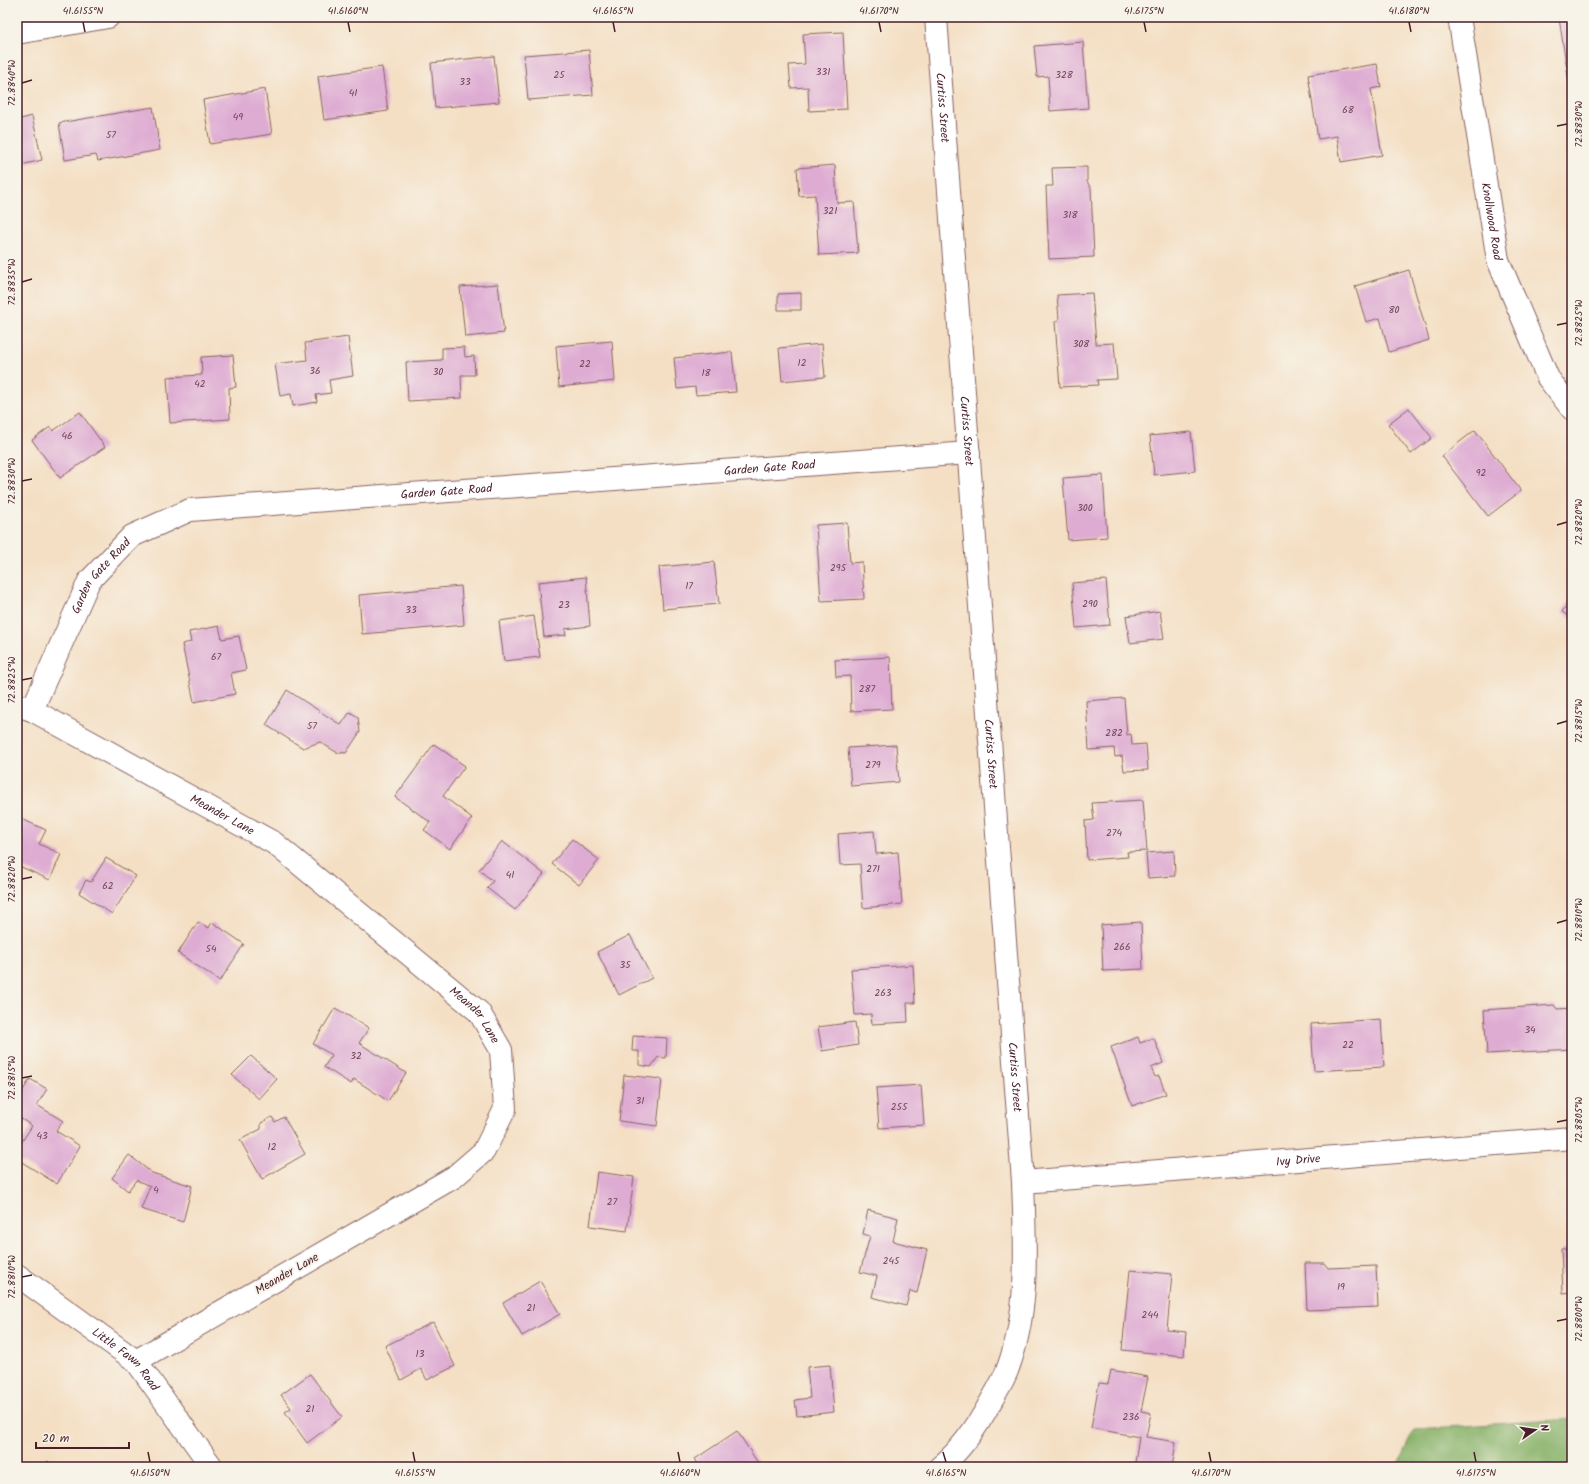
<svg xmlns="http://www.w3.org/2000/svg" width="1589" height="1484" font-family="Kalam,sans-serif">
<rect width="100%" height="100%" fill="#f7f3e8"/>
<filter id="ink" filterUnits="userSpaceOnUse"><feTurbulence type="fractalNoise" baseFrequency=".025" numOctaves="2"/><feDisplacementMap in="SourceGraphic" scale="8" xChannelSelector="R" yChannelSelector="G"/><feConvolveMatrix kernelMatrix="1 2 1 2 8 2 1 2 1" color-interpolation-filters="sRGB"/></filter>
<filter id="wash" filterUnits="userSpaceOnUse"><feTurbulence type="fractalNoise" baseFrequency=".012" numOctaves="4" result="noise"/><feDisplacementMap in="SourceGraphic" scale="16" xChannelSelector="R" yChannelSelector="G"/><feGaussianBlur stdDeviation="0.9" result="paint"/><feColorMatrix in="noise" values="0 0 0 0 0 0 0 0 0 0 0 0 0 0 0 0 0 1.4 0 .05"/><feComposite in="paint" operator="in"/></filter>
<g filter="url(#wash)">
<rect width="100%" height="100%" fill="#f4dfc4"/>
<path fill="#85b066" stroke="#686848" d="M1572 1419V1467H1397L1415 1429Z"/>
<g id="blocks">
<path fill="#deacd3" d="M1546 17H1572V82L1569 83 1559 18 1546 20Z
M843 32 847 109 809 111 808 87 791 88 789 65 805 64 803 34Z
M1083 42 1088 108 1050 111 1048 76 1037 77 1034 46Z
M589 50 593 95 528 100 524 55Z
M494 56 499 102 435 108 431 63Z
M1377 64 1381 87 1371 89 1382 155 1341 162 1337 136 1318 139 1308 75Z
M382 67 388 111 324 120 318 76Z
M265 89 272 134 210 144 203 100Z
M153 107 160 150 98 161 96 155 65 160 59 123Z
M32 116 42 160 17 166V120Z
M835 165 837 203 854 202 858 253 819 255 815 195 799 196 797 168Z
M1087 167V182L1091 188 1094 257 1049 259 1046 186H1053L1052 168Z
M1409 270 1429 340 1389 352 1380 318 1366 322 1355 286Z
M498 284 504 333 465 337 460 287Z
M801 293V310H778V294Z
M1092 293 1096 344 1114 343 1117 379 1097 380 1098 385 1060 387 1055 322 1059 319 1057 295Z
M348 337 353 376 329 380 331 393 316 395 317 402 293 406 291 394 280 396 275 364 307 360 305 343Z
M612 341 615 381 559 387 556 346Z
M822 344 825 377 782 381 779 348Z
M464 347 465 357 474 356 475 375H461L462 398 408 401 406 362 442 360V348Z
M732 352 736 392 696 395 695 387 677 389 674 358Z
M233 355 236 387 229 388 230 419 170 423 167 377 202 375 201 357Z
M1409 408 1432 438 1411 454 1388 424Z
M80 412 105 447 60 478 32 440 50 427 53 431Z
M1475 430 1521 491 1488 516 1442 456Z
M1191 432 1195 471 1154 475 1150 436Z
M1103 475 1107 537 1068 540 1063 478Z
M847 523 850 563 862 562 864 599 821 601 816 525Z
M714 562 719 604 663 609 659 567Z
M586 577 590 626 565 629 566 635 544 637 538 582Z
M1106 580 1110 625 1076 628 1072 583Z
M461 586 464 625 362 634 359 595Z
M1572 596V618L1562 612Z
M1160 611 1164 639 1130 643 1126 616Z
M534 616 540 657 504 661 499 621Z
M219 626 222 639 239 636 246 670 231 673 235 694 194 702 182 644 191 642 189 632Z
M890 657 892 709 851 711 850 676 836 677 835 660Z
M287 690 341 725 350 712 358 717 360 732 346 753 336 752 320 742 303 748 266 725Z
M1124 698 1127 735 1131 734 1132 745 1146 744 1148 770 1124 771 1122 756 1115 757 1114 748 1089 750 1086 701Z
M434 744 465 766 443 796 472 818 450 849 424 830 430 822 395 797Z
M896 745 899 782 851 786 848 748Z
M1143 800 1147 851 1127 852 1128 857 1087 860 1085 821 1094 820 1092 803Z
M17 817 46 830 39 844 61 854 50 880 17 865Z
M874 831 876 854 898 852 902 904 863 908 860 864 840 865 838 834Z
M572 839 599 860 579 885 552 864Z
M502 841 544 874 515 910 487 888 493 881 479 870Z
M1174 851 1175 876 1148 878 1146 853Z
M106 858 136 876 112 914 79 893 86 880 91 882Z
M198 922 209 928 212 922 244 944 220 981 178 953Z
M1141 922 1143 969 1103 971 1101 925Z
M630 935 652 978 619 995 597 952Z
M913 965 915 1003H907L908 1022 872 1024 871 1014 855 1015 851 969Z
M1554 1005 1557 1009 1572 1008V1049L1487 1054 1484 1010Z
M335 1008 369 1028 359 1043 406 1073 388 1101 354 1079 351 1084 324 1067 332 1055 313 1044Z
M1381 1019 1384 1067 1314 1071 1311 1024Z
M855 1022 858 1045 822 1051 818 1027Z
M633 1036 667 1038 666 1058 658 1057 651 1067 639 1065V1051H632Z
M1138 1037 1140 1043 1154 1038 1163 1063 1151 1068 1155 1077 1159 1076 1166 1094 1132 1106 1111 1047Z
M251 1056 277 1079 259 1099 232 1075Z
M624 1075 662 1079 657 1126 619 1121Z
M30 1079 47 1089 37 1105 63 1121 56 1131 80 1146 57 1184 17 1159V1149L32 1126 17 1116V1100Z
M921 1085 924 1125 879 1128 876 1088Z
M272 1117 275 1122 284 1117 305 1154 262 1179 240 1140 261 1129V1123Z
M129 1155 152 1173 192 1186 183 1222 141 1209 150 1186 136 1180 128 1191 112 1178Z
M597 1172 634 1177 627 1231 590 1226Z
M868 1210 898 1218 893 1241 927 1250 917 1293 910 1291 906 1306 872 1297 877 1276 860 1272 870 1236 863 1234Z
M1561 1249H1572V1292L1563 1293Z
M1305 1263H1324L1328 1268 1376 1266 1378 1307 1307 1310Z
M1130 1270 1172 1274 1167 1330 1186 1332 1184 1356 1122 1350Z
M540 1281 560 1314 522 1336 503 1303Z
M433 1322 455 1366 427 1380 421 1369 401 1380 385 1346Z
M830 1365 834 1412 797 1416 795 1400 810 1398 807 1367Z
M1111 1370 1148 1377 1141 1411 1151 1413 1146 1437 1176 1442 1172 1467H1159L1135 1463 1139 1437 1091 1428 1099 1383 1108 1384Z
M310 1374 342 1417 307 1443 285 1412 291 1408 281 1395Z
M737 1431 760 1466 700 1467 695 1459Z
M48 1461 53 1467H41Z"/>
</g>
</g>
<g filter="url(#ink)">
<use href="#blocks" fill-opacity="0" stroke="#866261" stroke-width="1"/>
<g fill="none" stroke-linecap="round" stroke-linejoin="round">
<defs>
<g id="minor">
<path id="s1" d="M936 17 1023 1182C1025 1244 1030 1309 1008 1368 1004 1380 996 1392 990 1403 977 1427 961 1450 940 1467"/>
<path id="s2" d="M1459 17 1498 260 1548 378 1572 409"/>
<path d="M17 33 108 17"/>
<path id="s3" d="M17 705 32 710 274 843 479 1012 501 1050 505 1109 484 1151 454 1177 136 1361"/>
<path id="s4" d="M32 710 89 581 132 536 190 510 969 453"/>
<path id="s5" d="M1023 1182 1572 1138"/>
<path id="s6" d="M17 1275 136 1361 212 1467"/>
</g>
</defs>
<use href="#minor" stroke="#866261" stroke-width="24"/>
<use href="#minor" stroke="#fff" stroke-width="22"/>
</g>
</g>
<path fill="none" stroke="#4a1f2b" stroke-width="1.5" d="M83 22 85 32M348 22 350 32M613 22 615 32M879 22 881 32M1144 22 1146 32M1409 22 1411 32M22 83 32 80M1557 126 1567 124M22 282 32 279M1557 325 1567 323M22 481 32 479M1557 525 1567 522M22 680 32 678M1557 724 1567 721M22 879 32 877M1557 923 1567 920M22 1078 32 1076M1557 1122 1567 1120M22 1277 32 1275M1557 1321 1567 1319M148 1452 150 1462M413 1452 415 1462M678 1452 680 1462M943 1452 946 1462M1209 1452 1211 1462M1474 1452 1476 1462"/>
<g text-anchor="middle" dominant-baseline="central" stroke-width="3.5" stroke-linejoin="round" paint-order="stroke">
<g font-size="10" fill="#6f4255">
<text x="823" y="72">331</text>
<text x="559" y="75">25</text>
<text x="1064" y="75">328</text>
<text x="465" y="82">33</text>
<text x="353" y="93">41</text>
<text x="1348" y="110">68</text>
<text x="238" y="117">49</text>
<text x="111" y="135">57</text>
<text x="830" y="211">321</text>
<text x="1070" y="215">318</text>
<text x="1394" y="310">80</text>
<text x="1081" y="344">308</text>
<text x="802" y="363">12</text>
<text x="585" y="364">22</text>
<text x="315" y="371">36</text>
<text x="438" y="372">30</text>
<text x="706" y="373">18</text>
<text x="200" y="384">42</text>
<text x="67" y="436">46</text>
<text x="1481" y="473">92</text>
<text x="1085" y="508">300</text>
<text x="838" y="568">295</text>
<text x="689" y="586">17</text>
<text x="1090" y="604">290</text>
<text x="564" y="605">23</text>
<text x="411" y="610">33</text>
<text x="216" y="657">67</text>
<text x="867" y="689">287</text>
<text x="312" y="726">57</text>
<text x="1114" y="733">282</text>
<text x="873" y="765">279</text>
<text x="1114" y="833">274</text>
<text x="873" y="869">271</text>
<text x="510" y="875">41</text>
<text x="108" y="886">62</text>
<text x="1122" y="947">266</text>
<text x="211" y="949">54</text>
<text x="625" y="965">35</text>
<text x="883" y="993">263</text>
<text x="1530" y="1030">34</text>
<text x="1348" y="1045">22</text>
<text x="356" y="1056">32</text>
<text x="640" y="1101">31</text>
<text x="899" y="1107">255</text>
<text x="42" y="1136">43</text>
<text x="272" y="1147">12</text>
<text x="156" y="1190">4</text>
<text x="612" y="1202">27</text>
<text x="891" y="1261">245</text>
<text x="1341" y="1287">19</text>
<text x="531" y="1308">21</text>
<text x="1150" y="1315">244</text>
<text x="420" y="1354">13</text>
<text x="310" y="1409">21</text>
<text x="1131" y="1417">236</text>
</g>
<g font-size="12" fill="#4a1f2b" stroke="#f7f3e8">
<text stroke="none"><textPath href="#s1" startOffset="91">Curtiss Street</textPath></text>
<text stroke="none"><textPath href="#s2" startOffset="207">Knollwood Road</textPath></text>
<text stroke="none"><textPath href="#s1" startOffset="415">Curtiss Street</textPath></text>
<text stroke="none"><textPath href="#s4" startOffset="848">Garden Gate Road</textPath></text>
<text stroke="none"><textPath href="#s4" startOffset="524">Garden Gate Road</textPath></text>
<text stroke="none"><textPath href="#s4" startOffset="152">Garden Gate Road</textPath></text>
<text stroke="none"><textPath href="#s1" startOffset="739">Curtiss Street</textPath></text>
<text stroke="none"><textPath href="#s3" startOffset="233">Meander Lane</textPath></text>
<text stroke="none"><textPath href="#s3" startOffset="557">Meander Lane</textPath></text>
<text stroke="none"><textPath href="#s1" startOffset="1063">Curtiss Street</textPath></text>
<text stroke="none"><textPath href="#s5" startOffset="276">Ivy Drive</textPath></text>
<text transform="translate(287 1274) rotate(-30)">Meander Lane</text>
<text stroke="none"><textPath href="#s6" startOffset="138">Little Fawn Road</textPath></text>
</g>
</g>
<rect width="1589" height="1484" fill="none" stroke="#f7f3e8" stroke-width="44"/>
<g transform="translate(1535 1430) rotate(77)" stroke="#f7f3e8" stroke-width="3" paint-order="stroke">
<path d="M0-3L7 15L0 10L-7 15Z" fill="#4a1f2b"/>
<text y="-6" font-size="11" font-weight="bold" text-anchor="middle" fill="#4a1f2b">N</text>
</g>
<path d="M36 1442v6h93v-6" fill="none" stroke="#4a1f2b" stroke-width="2"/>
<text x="42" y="1442" font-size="12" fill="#4a1f2b" stroke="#f7f3e8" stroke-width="3" paint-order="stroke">20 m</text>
<rect x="22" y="22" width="1545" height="1440" fill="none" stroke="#4a1f2b" stroke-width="1.5"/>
<g font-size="10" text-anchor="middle" fill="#4a1f2b">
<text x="83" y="14">41.6155°N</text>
<text x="348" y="14">41.6160°N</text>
<text x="613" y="14">41.6165°N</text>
<text x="879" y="14">41.6170°N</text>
<text x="1144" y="14">41.6175°N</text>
<text x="1409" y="14">41.6180°N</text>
<text transform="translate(11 83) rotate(-90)" y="4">72.8840°W</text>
<text transform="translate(1578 124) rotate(-90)" y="4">72.8830°W</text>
<text transform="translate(11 282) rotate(-90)" y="4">72.8835°W</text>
<text transform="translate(1578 323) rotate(-90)" y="4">72.8825°W</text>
<text transform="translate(11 481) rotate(-90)" y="4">72.8830°W</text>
<text transform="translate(1578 522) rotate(-90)" y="4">72.8820°W</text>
<text transform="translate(11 680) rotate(-90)" y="4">72.8825°W</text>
<text transform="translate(1578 721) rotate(-90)" y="4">72.8815°W</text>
<text transform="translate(11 879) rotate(-90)" y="4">72.8820°W</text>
<text transform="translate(1578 920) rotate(-90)" y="4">72.8810°W</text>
<text transform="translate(11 1078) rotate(-90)" y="4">72.8815°W</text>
<text transform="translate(1578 1120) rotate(-90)" y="4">72.8805°W</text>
<text transform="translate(11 1277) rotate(-90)" y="4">72.8810°W</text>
<text transform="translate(1578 1319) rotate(-90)" y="4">72.8800°W</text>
<text x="150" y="1476">41.6150°N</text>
<text x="415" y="1476">41.6155°N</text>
<text x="680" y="1476">41.6160°N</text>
<text x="946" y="1476">41.6165°N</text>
<text x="1211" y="1476">41.6170°N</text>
<text x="1476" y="1476">41.6175°N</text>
</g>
</svg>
